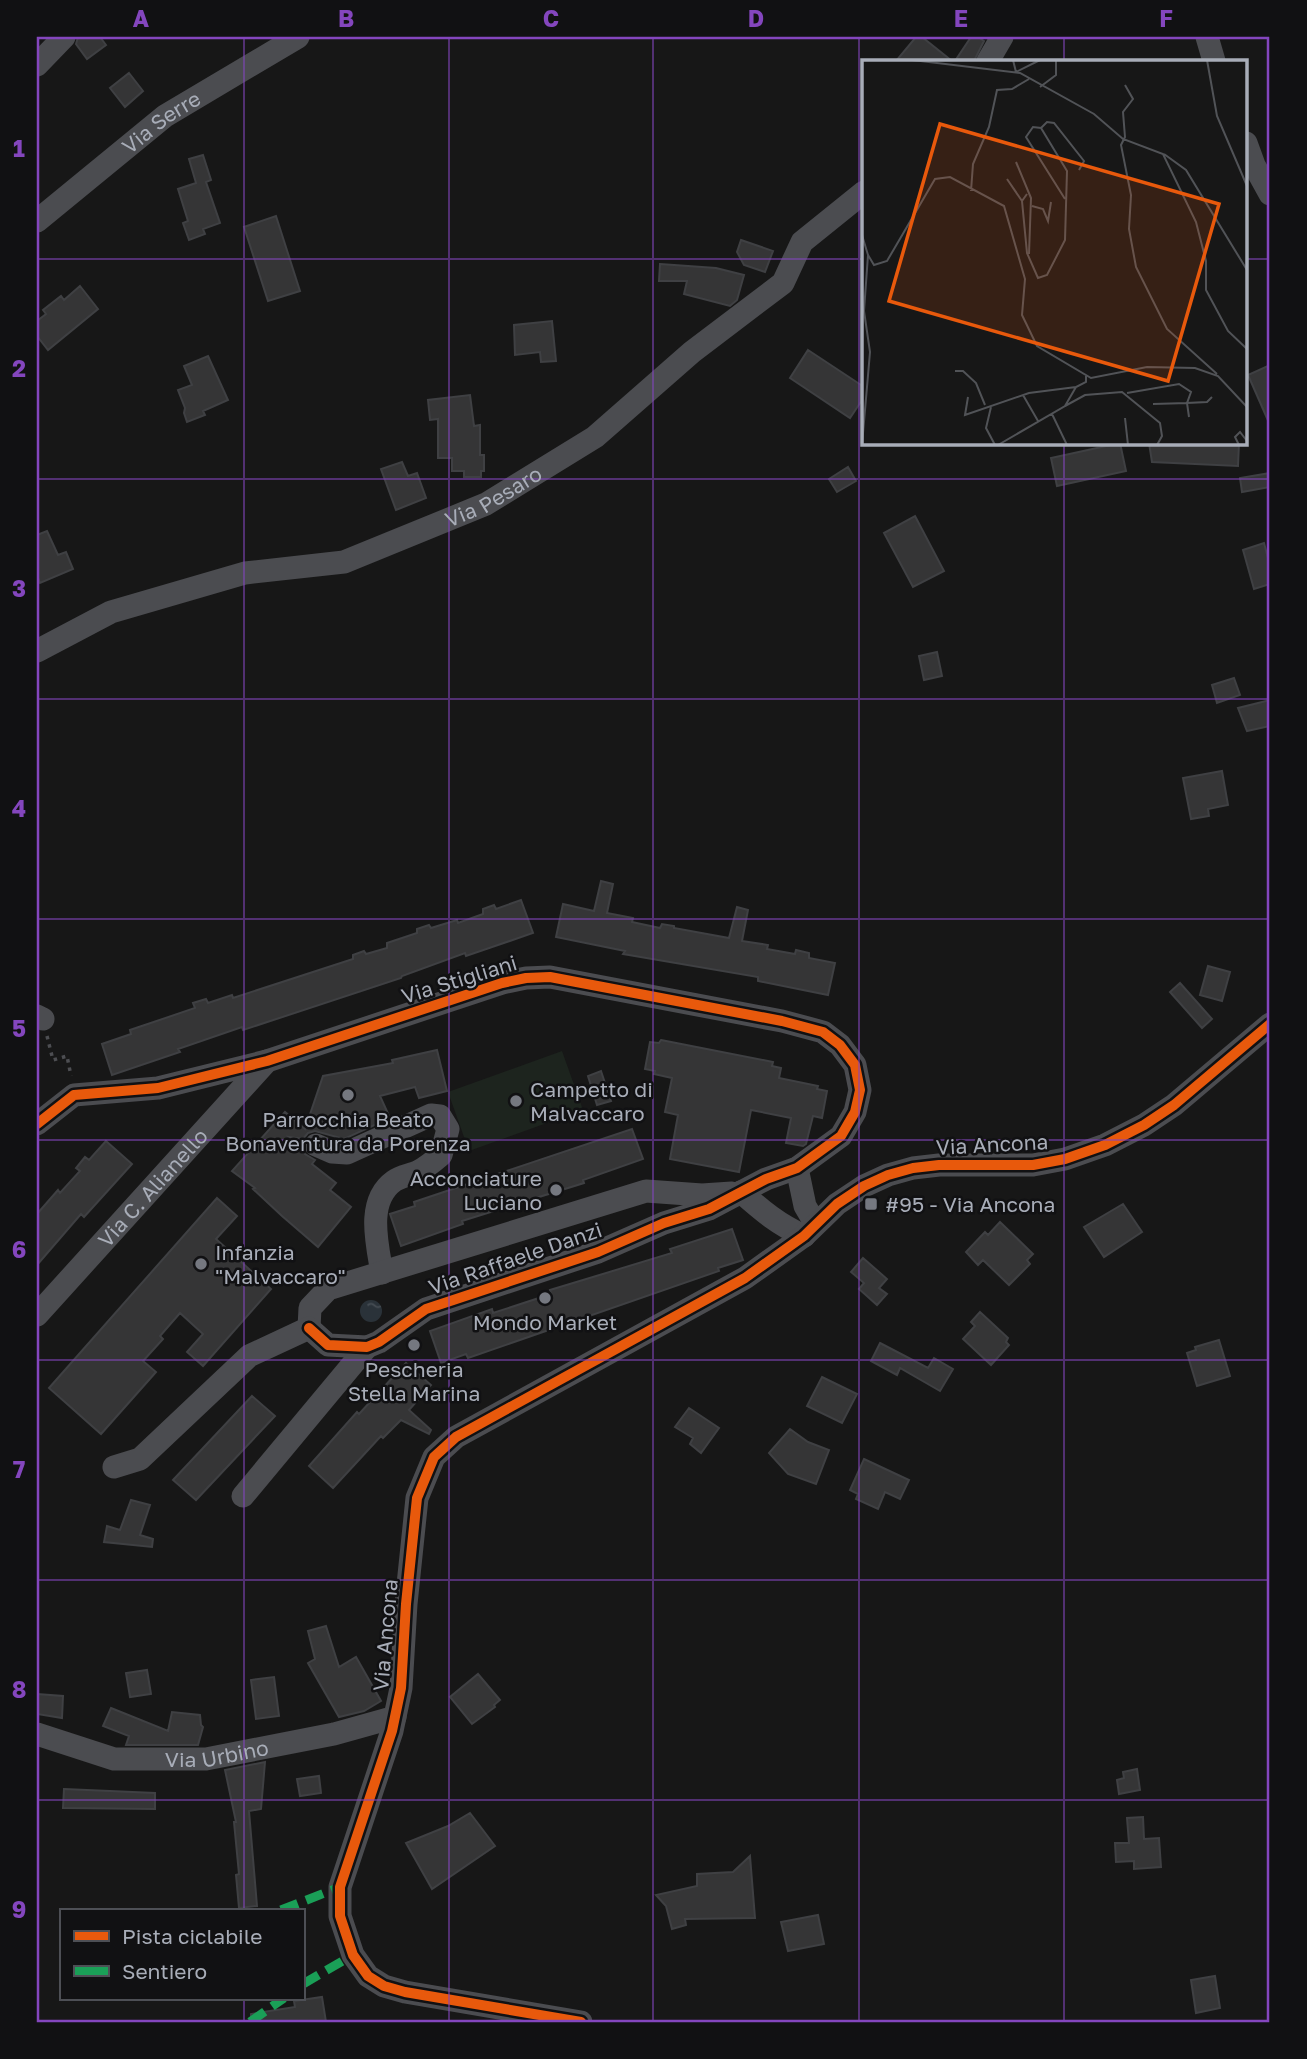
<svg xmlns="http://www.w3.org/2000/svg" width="1307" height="2059" font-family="'Golos Text',sans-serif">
<defs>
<pattern id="water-ripples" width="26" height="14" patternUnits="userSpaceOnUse" patternTransform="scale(1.75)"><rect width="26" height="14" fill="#2a3239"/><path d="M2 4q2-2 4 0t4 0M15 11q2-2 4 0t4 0" fill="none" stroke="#464d54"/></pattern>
</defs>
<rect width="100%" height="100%" fill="#171717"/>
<path fill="#1d241e" d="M562 1051 583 1110 469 1151 448 1092Z"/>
<path fill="url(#water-ripples)" d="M360 1311a11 11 0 1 1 22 0a11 11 0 1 1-22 0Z"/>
<path fill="#353536" stroke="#3f4043" stroke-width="2" d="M78 37H100L106 45 87 59 76 44Z
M916 37H922L952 61H896Z
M971 37H978L984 41 974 61H955Z
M129 73 143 91 125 107 110 88Z
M203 155 211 180 206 182 220 223 203 229 205 234 189 240 183 223 188 221 178 189 196 183 189 159Z
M276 216 300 291 268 301 244 227Z
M741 240 773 251 765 272 744 265 737 252Z
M660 264 716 268 744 275 737 300 730 306 684 294 687 281H659Z
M80 286 98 309 48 350 37 336V321L46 314 43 310 61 296 64 300Z
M552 321 556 361 541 362 540 352 515 355 514 325Z
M808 350 864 387V397L850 418 790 378Z
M208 356 228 400 203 411 205 415 187 422 184 413 185 408 178 390 192 385 184 366Z
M1270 365V425L1248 375Z
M470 395 474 426 480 425V455H484V471H481V477H464V471H452V458H438V419L430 420 428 400Z
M1120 443 1126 471 1057 486 1051 458Z
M1149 443H1239L1238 466 1152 462Z
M402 462 408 476 417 473 426 498 396 510 381 469Z
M848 467 856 481 837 492 829 479Z
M1270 473V487L1242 492 1240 478Z
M915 516 944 571 913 587 884 533Z
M47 531 58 555 66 552 73 569 40 583 37 575V535Z
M1264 543 1270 566V584L1254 589 1243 550Z
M937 652 942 676 924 680 919 656Z
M1234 678 1240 695 1217 703 1212 685Z
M1270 700V726L1247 731 1238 708Z
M1222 771 1228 805 1208 809 1209 816 1191 819 1183 778Z
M601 881 613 884 607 913 633 918 632 922 660 928 662 924 674 926V928L729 938 737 907 748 910 742 941 768 945 767 949 795 954 796 950 809 953V958L835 963 828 995 758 981V977L623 954 625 951 556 937 563 904 594 911Z
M521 900 533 933 466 956 465 953 402 976 401 978 243 1030 242 1027 178 1049 180 1052 112 1075 102 1044 131 1034 130 1030 195 1008 193 1003 206 999 208 1003 232 995 233 998 353 959V955L364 951 366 954 387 948V943L417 933V929L429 925 431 928 457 920 458 923 483 914V909L494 905 496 909Z
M1208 966 1230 972 1222 1001 1200 995Z
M1180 983 1212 1019 1202 1028 1170 992Z
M661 1040 773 1062 772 1066 781 1068 779 1078 818 1086 817 1089 827 1091 822 1118 813 1116 806 1144 803 1146 786 1143 791 1118 751 1110 739 1172 670 1159 678 1115 665 1112 672 1078 654 1074 655 1071 645 1069 650 1042 659 1043Z
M437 1050 447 1091 419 1098 415 1087 380 1096 390 1118 344 1139 315 1131 308 1133 303 1139 289 1137 303 1149 305 1154 315 1160 312 1164 336 1183 330 1190 351 1207 318 1247 282 1216 253 1189 255 1188 232 1171 285 1112 305 1129 323 1076 393 1063 392 1060Z
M601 1071 611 1101 597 1105 588 1076Z
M632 1129 643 1159 583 1180 584 1183 462 1221 463 1224 401 1246 390 1214 415 1206 414 1202Z
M106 1141 132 1164 84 1217 81 1214 37 1265V1214L58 1190 60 1193 80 1171 76 1168 85 1157 89 1160Z
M217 1198 237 1216 216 1239 271 1289 203 1366 187 1352 203 1334 180 1313 160 1336 163 1339 143 1361 156 1372 101 1434 49 1388Z
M1123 1204 1142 1232 1104 1257 1084 1227Z
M1000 1222 1033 1254 1027 1260 1030 1264 1009 1285 983 1260 978 1265 966 1252 985 1232 988 1235Z
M732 1229 743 1260 718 1268 719 1271 468 1358 466 1354 441 1363 430 1331 492 1309 493 1313 551 1294 550 1290 672 1253 670 1249Z
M863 1258 887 1279 879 1288 887 1294 877 1305 859 1289 864 1283 851 1272Z
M980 1312 1008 1338 1006 1342 1009 1345 991 1365 963 1339 975 1326 971 1322Z
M1219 1340 1230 1376 1197 1386 1187 1353 1196 1350 1195 1347Z
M880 1343 928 1368 934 1358 953 1369 940 1391 900 1368 897 1375 871 1361Z
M406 1363 431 1385 409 1410 431 1430 429 1434 401 1420 383 1438 381 1436 333 1488 309 1466 357 1412 359 1414Z
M822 1377 857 1394 842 1423 807 1406Z
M252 1396 275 1416 196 1500 173 1480Z
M689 1408 719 1428 701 1453 690 1444 693 1438 675 1427Z
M790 1429 808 1442 829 1450 816 1484 788 1474 769 1453Z
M864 1459 909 1480 900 1499 885 1492 878 1509 856 1499 858 1494 850 1490Z
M131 1500 150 1505 140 1535 153 1539 152 1547 104 1542 107 1526 120 1530Z
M326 1626 339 1667 356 1657 381 1701 364 1711 339 1717 308 1663 315 1659 308 1631Z
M147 1670 151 1694 130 1697 126 1673Z
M478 1674 500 1700 494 1705 495 1707 472 1724 450 1697Z
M274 1677 279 1716 256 1719 251 1680Z
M37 1694 63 1696 62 1718 37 1714Z
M111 1708 168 1731 172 1712 200 1715 201 1725 203 1727 198 1745H126L129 1736 103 1726Z
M265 1762 261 1809 249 1811 257 1906 239 1908 236 1875 239 1874 234 1822H236L225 1770Z
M1137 1769 1140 1790 1119 1794 1117 1780 1124 1778 1123 1772Z
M319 1776 321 1793 300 1796 297 1779Z
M64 1789 155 1793V1809L63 1808Z
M470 1813 495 1846 432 1889 406 1843 448 1826Z
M1143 1817 1144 1839 1159 1838 1161 1867 1134 1869V1861L1116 1862 1115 1843H1129L1127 1818Z
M750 1856 755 1918 685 1919 686 1925 672 1929 666 1906 656 1895 697 1886V1874L733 1872Z
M818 1915 824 1944 788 1951 781 1922Z
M1215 1976 1220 2008 1196 2013 1191 1980Z
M322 1997 326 2022H251V2014L295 2007 294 2001Z"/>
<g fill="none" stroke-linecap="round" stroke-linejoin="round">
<path stroke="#4d4e52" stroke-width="3.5" stroke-dasharray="3.5 5" stroke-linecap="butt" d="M47 1036 53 1060 67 1056 71 1076"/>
<g stroke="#4b4c50" stroke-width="23">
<path d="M1207 37 1214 61"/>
<path d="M988 61 1002 37"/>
<path d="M37 65 64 37"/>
<path d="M1246 143 1254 165 1270 194"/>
<path id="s1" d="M37 221 165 116 298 37"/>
<path id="s2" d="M37 651 111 612 245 573 344 562 486 504 595 437 692 352 783 283 802 242 864 192"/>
<path d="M37 1016 43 1019"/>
<path d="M37 1124 74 1095 158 1088 267 1061 502 983 526 978 550 977 782 1021 823 1032 840 1045 855 1065 860 1090 855 1112 841 1136 797 1168 766 1179 709 1209 664 1223 598 1252 426 1309 379 1342 367 1347 328 1345 309 1328"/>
<path d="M316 1145 332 1152 347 1153 431 1115 440 1116 448 1129 441 1155C434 1161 427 1167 419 1171 411 1175 401 1176 394 1181 366 1201 377 1243 382 1273"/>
<path d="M797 1168 805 1206 815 1223"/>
<path d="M741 1192C761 1210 779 1225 804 1236"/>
<path id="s3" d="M37 1315 267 1061"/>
<path d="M309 1328 310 1308 328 1289 646 1191 702 1195 732 1193"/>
<path d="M114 1467 140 1459 249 1356 309 1328"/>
<path d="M243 1496 367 1347"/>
<path id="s4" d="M37 1734 114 1759H206L334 1734 395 1717"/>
<path d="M581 2022 405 1992 384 1986 368 1976 353 1955 340 1916V1887L392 1731 401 1688 406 1604 417 1498 434 1457 456 1437 745 1278 804 1236 837 1204 864 1186 888 1175 913 1168 939 1165H1033L1065 1159 1105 1145 1144 1125 1174 1105 1270 1024"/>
</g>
<path stroke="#1a9f57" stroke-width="9" stroke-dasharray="18 9" stroke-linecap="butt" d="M281 1910 340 1887
M303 1984 353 1955
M250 2022 284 1998"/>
<defs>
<path id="cycleway" d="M37 1124 74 1095 158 1088 267 1061 502 983 526 978 550 977 782 1021 823 1032 840 1045 855 1065 860 1090 855 1112 841 1136 797 1168 766 1179 709 1209 664 1223 598 1252 426 1309 379 1342 367 1347 328 1345 309 1328
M581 2022 405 1992 384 1986 368 1976 353 1955 340 1916V1887L392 1731 401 1688 406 1604 417 1498 434 1457 456 1437 745 1278 804 1236 837 1204 864 1186 888 1175 913 1168 939 1165H1033L1065 1159 1105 1145 1144 1125 1174 1105 1270 1024"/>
</defs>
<use href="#cycleway" stroke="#111113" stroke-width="15"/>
<use href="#cycleway" stroke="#e8590c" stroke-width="10"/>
</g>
<path fill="none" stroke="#8446be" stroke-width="2" stroke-opacity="0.55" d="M244 37V1910M449 37V2022M653 37V2022M859 37V2022M1064 37V61M37 259H864M1246 259H1270M1064 443V2022M37 479H1270M37 699H1270M37 919H1270M37 1140H1270M37 1360H1270M37 1580H1270M37 1800H1270M244 1998V2022"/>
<g fill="#757880" stroke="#111113" stroke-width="2.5">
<circle cx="348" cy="1095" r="7"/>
<circle cx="516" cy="1101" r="7"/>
<circle cx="556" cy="1190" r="7"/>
<rect x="864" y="1197" width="14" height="14" rx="3.5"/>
<circle cx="201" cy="1264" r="7"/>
<circle cx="545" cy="1298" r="7"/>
<circle cx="414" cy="1345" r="7"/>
</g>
<g text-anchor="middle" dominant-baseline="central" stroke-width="5" stroke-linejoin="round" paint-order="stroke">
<g font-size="21" fill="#a8adb8" stroke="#111113">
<text stroke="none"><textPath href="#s1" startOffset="159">Via Serre</textPath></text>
<text stroke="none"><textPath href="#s2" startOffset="486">Via Pesaro</textPath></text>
<text transform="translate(459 979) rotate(-17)">Via Stigliani</text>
<text transform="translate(992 1144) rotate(-3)">Via Ancona</text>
<text stroke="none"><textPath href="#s3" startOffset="172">Via C. Alianello</textPath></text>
<text transform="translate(515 1258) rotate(-19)">Via Raffaele Danzi</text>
<text transform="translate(385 1635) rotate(-85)">Via Ancona</text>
<text stroke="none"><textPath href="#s4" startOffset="184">Via Urbino</textPath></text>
</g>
<g font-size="21" fill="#a8adb8" stroke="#111113" text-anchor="start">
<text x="530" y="1089">Campetto di<tspan x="530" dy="24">Malvaccaro</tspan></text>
<text x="348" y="1119" text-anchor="middle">Parrocchia Beato<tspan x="348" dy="24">Bonaventura da Porenza</tspan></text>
<text x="542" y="1178" text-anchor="end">Acconciature<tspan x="542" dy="24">Luciano</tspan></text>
<text x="885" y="1204">#95 - Via Ancona</text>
<text x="215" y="1252">Infanzia<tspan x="215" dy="24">"Malvaccaro"</tspan></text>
<text x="545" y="1322" text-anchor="middle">Mondo Market</text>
<text x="414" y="1369" text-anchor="middle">Pescheria<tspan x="414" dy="24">Stella Marina</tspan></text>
</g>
</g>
<g transform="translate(862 60)">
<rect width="385" height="385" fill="#171717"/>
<path fill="none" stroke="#515357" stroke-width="2" d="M50 0 158 13 232 54 261 79 301 94 334 162 344 201V230L366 271 385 289M151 0 154 12 178 0M345 0 355 56 385 126M263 25 271 39 261 52 263 77 259 85 269 135 267 169 274 207 305 269 355 314M178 27 194 15V0M179 68 185 62 192 63 222 101 217 110M302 94 324 110 385 210M154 102 169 138 167 194M145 119 160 141M109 131 111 104 127 67 135 30 150 29 167 19M165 134 160 141 165 193 176 218 185 215 203 180 205 111 179 68 171 67 164 77 203 139M170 146 181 149 186 161 189 142M0 175 6 195 2 251 8 292 0 385M6 195 12 205 25 201 73 119 88 117 142 146 163 219 160 255 175 286 229 318 285 307 333 308 356 316 385 347M93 311H101L114 323 123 345M265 333 317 324 329 332 325 343 291 344M161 335 176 361M106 337 103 355 167 333 214 327M203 346 223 335 260 332 298 363 300 376 295 385M129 347 124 368 133 385M190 354 205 385M327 357 325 343 345 342 350 337M263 358 266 385M136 385 203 346 214 327 224 322V316M377 385 373 377 378 372 385 381"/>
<path fill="#e8590c" fill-opacity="0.15" stroke="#e8590c" stroke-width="3.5" d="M78 64 357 144 306 321 27 241Z"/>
<rect width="385" height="385" fill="none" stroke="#a8adb8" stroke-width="3.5"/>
</g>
<rect width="1307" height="2059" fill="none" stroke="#111113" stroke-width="77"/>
<rect x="60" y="1909" width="245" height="91" fill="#111113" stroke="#4d4f55" stroke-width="2"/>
<rect x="74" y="1931" width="35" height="10" fill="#e8590c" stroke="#4d4f55" stroke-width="2"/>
<text x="122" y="1944" font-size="21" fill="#a8adb8">Pista ciclabile</text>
<rect x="74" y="1966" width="35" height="10" fill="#1a9f57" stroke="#4d4f55" stroke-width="2"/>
<text x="122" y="1979" font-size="21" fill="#a8adb8">Sentiero</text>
<rect x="38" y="38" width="1230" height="1983" fill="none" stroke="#8446be" stroke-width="2.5"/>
<g font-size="23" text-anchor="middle" font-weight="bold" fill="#8446be">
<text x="141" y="27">A</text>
<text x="346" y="27">B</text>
<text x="551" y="27">C</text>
<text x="756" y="27">D</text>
<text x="961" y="27">E</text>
<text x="1166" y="27">F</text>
<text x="19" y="157">1</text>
<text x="19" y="377">2</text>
<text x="19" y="597">3</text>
<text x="19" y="817">4</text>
<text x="19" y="1037">5</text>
<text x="19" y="1258">6</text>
<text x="19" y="1478">7</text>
<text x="19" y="1698">8</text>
<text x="19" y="1918">9</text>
</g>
</svg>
